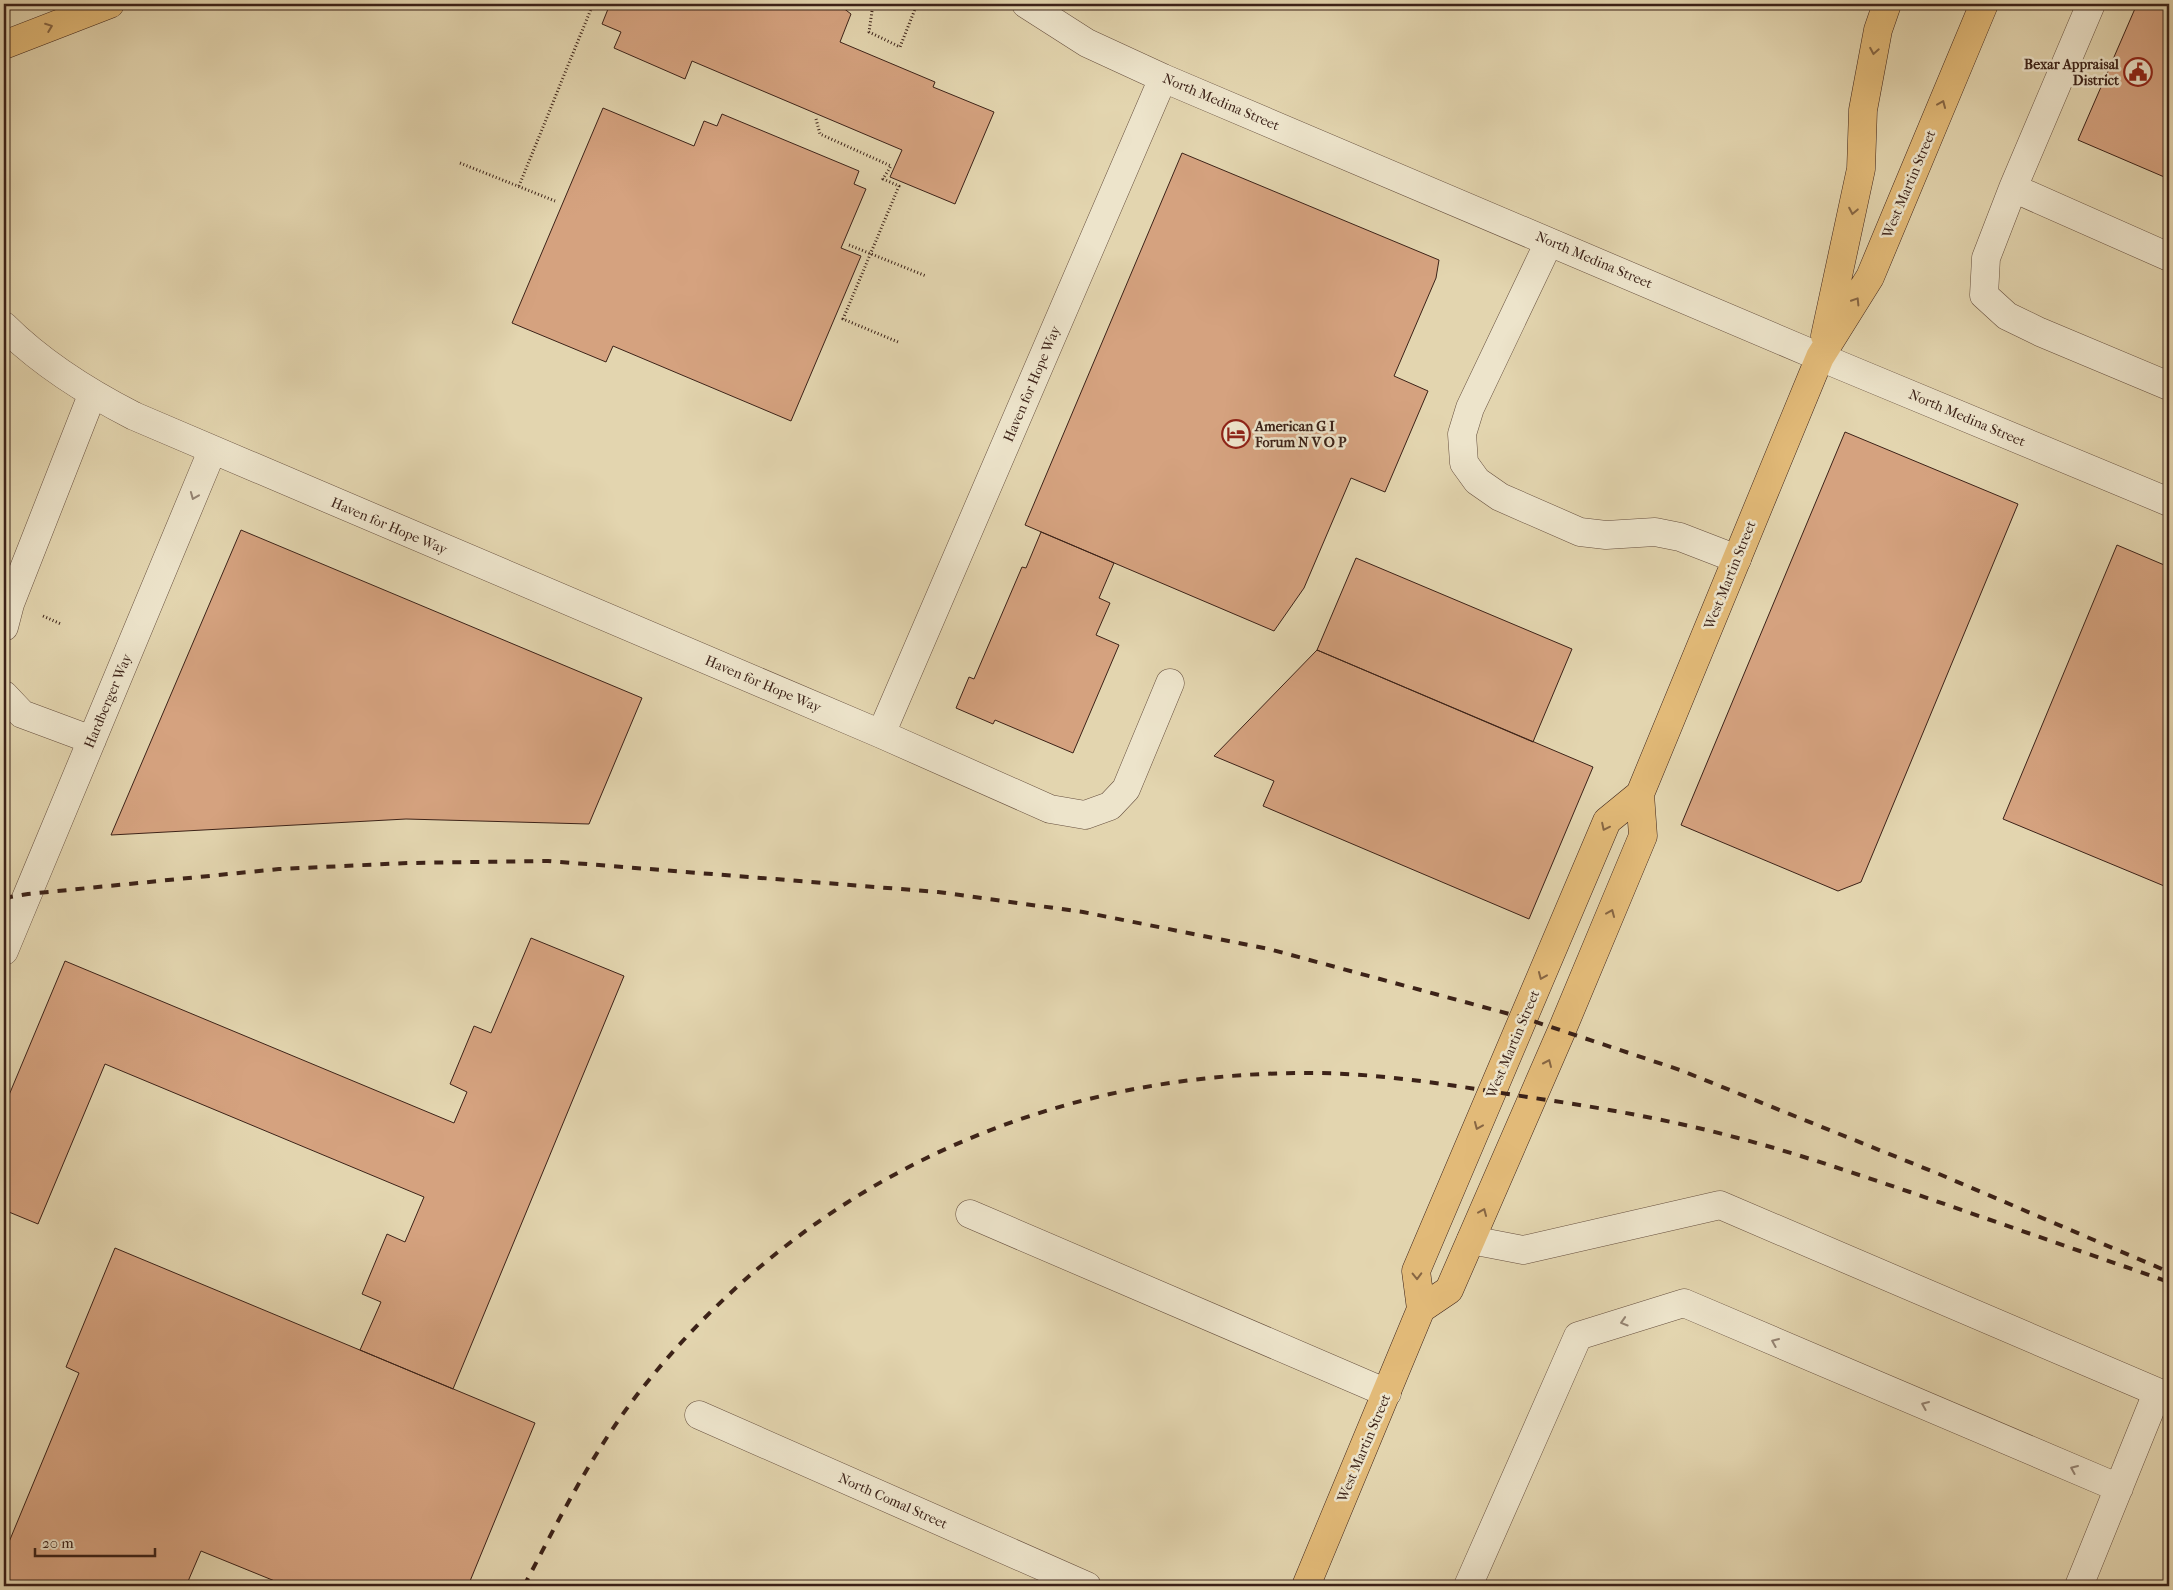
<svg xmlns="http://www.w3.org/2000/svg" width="2173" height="1590" font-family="'IM FELL French Canon',serif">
<rect width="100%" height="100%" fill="#e3d5af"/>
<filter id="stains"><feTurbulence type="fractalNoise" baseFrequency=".004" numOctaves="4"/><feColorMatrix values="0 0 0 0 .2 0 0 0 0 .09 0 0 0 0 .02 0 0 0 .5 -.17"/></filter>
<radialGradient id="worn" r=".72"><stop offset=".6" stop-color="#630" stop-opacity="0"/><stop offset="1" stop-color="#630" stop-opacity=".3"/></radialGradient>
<path fill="#d5a27f" stroke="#3c2218" d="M610 4H838L851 14 840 42 935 82 933 87 994 112 955 204 890 177 902 150 692 61 685 79 614 48 621 32 602 24Z
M2137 4H2169V179L2078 140Z
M603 108 694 146 704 121 717 126 722 114 859 171 854 184 866 189 841 248 861 256 791 421 613 346 606 362 512 323Z
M1182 153 1439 260 1436 278 1394 376 1428 391 1385 492 1351 478 1304 588 1274 631 1025 525Z
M1845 432 2018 504 1861 882 1838 891 1681 825Z
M241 530 642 698 589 824 406 819 111 835Z
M1041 532 1114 563 1099 598 1110 603 1096 635 1119 645 1073 753 995 720 993 724 956 708 969 677 974 679 1022 567 1026 568Z
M2117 545 2169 567V888L2003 819Z
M1356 558 1572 649 1533 742 1317 650Z
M1317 650 1593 767 1529 919 1263 806 1274 781 1214 756Z
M531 938 624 976 453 1389 360 1350 381 1302 362 1294 387 1234 405 1242 424 1197 105 1064 38 1224 4 1210V1107L65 961 454 1123 467 1092 450 1084 474 1026 491 1033Z
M115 1248 535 1423 468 1586H287L201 1551 186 1586H4V1554L79 1373 66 1367Z"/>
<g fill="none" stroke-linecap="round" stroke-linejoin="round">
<defs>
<path id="minor" d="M1026 4 1087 43 1163 78 1820 357 2169 502
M2091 4 2013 188 2169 257
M2013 188 1986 258 1984 295 2007 316 2040 332 2169 386
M1549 242 1470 408 1462 434 1464 463 1477 481 1500 497 1580 532 1606 535 1655 532 1680 537 1737 559
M4 326C41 363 87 392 134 416L881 734 1050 809 1085 815 1110 806 1126 789 1170 683
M4 627 10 604 92 395
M4 695 22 714 92 740
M881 734 1163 78
M4 951 212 451
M970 1214 1387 1393
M1471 1240 1523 1250 1720 1205 2169 1397
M699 1415 1087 1586
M1468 1586 1578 1336 1684 1303 2119 1488
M2079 1586 2157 1393"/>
<path id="major" d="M4 45 110 4
M1825 336 1861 169 1863 110 1878 30 1887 4
M1421 1309 1449 1290 1562 1030 1643 836 1640 794 1820 357 1870 277 1984 4
M1306 1586 1421 1309 1416 1271 1607 821 1640 794"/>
</defs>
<use href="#minor" stroke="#664f3e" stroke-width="29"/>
<use href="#major" stroke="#3c2218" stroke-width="29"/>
<path stroke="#3c2218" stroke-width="3" stroke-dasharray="1 2.5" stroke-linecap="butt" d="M873 4 869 32 900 47 917 4
M816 119 820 134 891 166 883 179 899 186 843 319 898 342
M460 163 555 201
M519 186 593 4
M849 245 926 276
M43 616 61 624"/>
<use href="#minor" stroke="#ede4cb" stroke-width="28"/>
<use href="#major" stroke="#e2ba78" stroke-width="28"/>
<path stroke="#3c2218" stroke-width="4" stroke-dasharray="9 9" stroke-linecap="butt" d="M4 898 28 894 279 869 408 863 548 861 938 892 1083 912 1269 949 1524 1018 1680 1070 1939 1174 2169 1272
M524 1586C559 1519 593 1451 640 1391 808 1179 1047 1070 1318 1073 1390 1074 1462 1087 1534 1098 1603 1108 1671 1120 1738 1138 1796 1153 1853 1173 1910 1192 1996 1222 2083 1252 2169 1282"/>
</g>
<defs><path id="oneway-chevron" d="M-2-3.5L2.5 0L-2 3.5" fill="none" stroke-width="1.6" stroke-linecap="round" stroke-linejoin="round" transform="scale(1.25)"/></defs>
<g stroke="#876643">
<use href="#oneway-chevron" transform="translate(49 27) rotate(-21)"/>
<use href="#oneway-chevron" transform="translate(1874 51) rotate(100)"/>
<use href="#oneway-chevron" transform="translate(1942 104) rotate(-67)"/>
<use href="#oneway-chevron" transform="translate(1853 211) rotate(101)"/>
<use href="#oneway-chevron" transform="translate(1856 301) rotate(-58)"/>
<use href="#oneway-chevron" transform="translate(1605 827) rotate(116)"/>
<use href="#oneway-chevron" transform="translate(1611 913) rotate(-67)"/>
<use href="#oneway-chevron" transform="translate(1542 976) rotate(113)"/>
<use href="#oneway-chevron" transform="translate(1548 1063) rotate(-66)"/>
<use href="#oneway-chevron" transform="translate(1478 1126) rotate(113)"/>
<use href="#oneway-chevron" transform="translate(1483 1212) rotate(-67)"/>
<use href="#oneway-chevron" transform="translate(1417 1276) rotate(89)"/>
</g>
<g stroke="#948372">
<use href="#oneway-chevron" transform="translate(194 496) rotate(112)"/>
<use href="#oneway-chevron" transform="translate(1624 1322) rotate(163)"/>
<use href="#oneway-chevron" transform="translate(1775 1342) rotate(-157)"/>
<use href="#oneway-chevron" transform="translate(1925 1405) rotate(-157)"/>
<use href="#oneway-chevron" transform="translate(2074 1469) rotate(-157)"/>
</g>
<defs>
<symbol id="civic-ring" viewBox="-11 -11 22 22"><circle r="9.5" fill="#ede4cb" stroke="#8f2418" stroke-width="1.5"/><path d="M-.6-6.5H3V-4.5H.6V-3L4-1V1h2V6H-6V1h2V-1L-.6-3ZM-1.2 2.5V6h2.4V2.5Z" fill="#8f2418"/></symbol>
<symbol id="hotel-ring" viewBox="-11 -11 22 22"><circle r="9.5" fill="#ede4cb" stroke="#8f2418" stroke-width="1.5"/><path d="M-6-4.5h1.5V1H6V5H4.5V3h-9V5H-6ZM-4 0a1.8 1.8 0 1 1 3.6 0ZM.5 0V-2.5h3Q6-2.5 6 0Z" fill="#8f2418"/></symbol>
</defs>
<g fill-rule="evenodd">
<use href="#civic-ring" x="2122" y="56" width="32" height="32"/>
<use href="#hotel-ring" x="1220" y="418" width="32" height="32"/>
</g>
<g text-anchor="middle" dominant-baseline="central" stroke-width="5" stroke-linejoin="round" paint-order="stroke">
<g font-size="14" font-weight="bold" fill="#3c2218" stroke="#ede4cb" text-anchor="end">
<text x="2119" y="64">Bexar Appraisal<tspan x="2119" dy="16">District</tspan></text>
<text x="1255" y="426" text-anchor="start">American G I<tspan x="1255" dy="16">Forum N V O P</tspan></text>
</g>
<g font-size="14" fill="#3c2218" stroke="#ede4cb">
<text transform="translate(1221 102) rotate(23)">North Medina Street</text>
<text transform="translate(1909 184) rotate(-67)">West Martin Street</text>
<text transform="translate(1594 260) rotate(23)">North Medina Street</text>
<text transform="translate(1032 384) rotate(-67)">Haven for Hope Way</text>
<text transform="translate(1967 418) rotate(23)">North Medina Street</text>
<text transform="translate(389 526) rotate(23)">Haven for Hope Way</text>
<text transform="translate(1730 575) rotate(-68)">West Martin Street</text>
<text transform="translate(763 684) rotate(23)">Haven for Hope Way</text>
<text transform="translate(108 701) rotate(-67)">Hardberger Way</text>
<text transform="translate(1513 1044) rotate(-67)">West Martin Street</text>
<text transform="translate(1364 1448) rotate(-67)">West Martin Street</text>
<text transform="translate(893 1501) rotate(24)">North Comal Street</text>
</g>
</g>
<rect width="2173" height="1590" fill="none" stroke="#e3d5af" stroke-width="20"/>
<rect x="5" y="5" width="2163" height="1580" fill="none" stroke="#3c2218" stroke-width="2.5"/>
<rect x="10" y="10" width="2153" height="1570" fill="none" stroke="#3c2218"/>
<path d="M35 1548v8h120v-8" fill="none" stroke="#3c2218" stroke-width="2.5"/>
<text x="42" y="1548" font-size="15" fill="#3c2218" stroke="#ede4cb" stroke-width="4" paint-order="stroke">20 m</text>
<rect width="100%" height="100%" filter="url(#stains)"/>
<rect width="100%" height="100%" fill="url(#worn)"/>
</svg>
